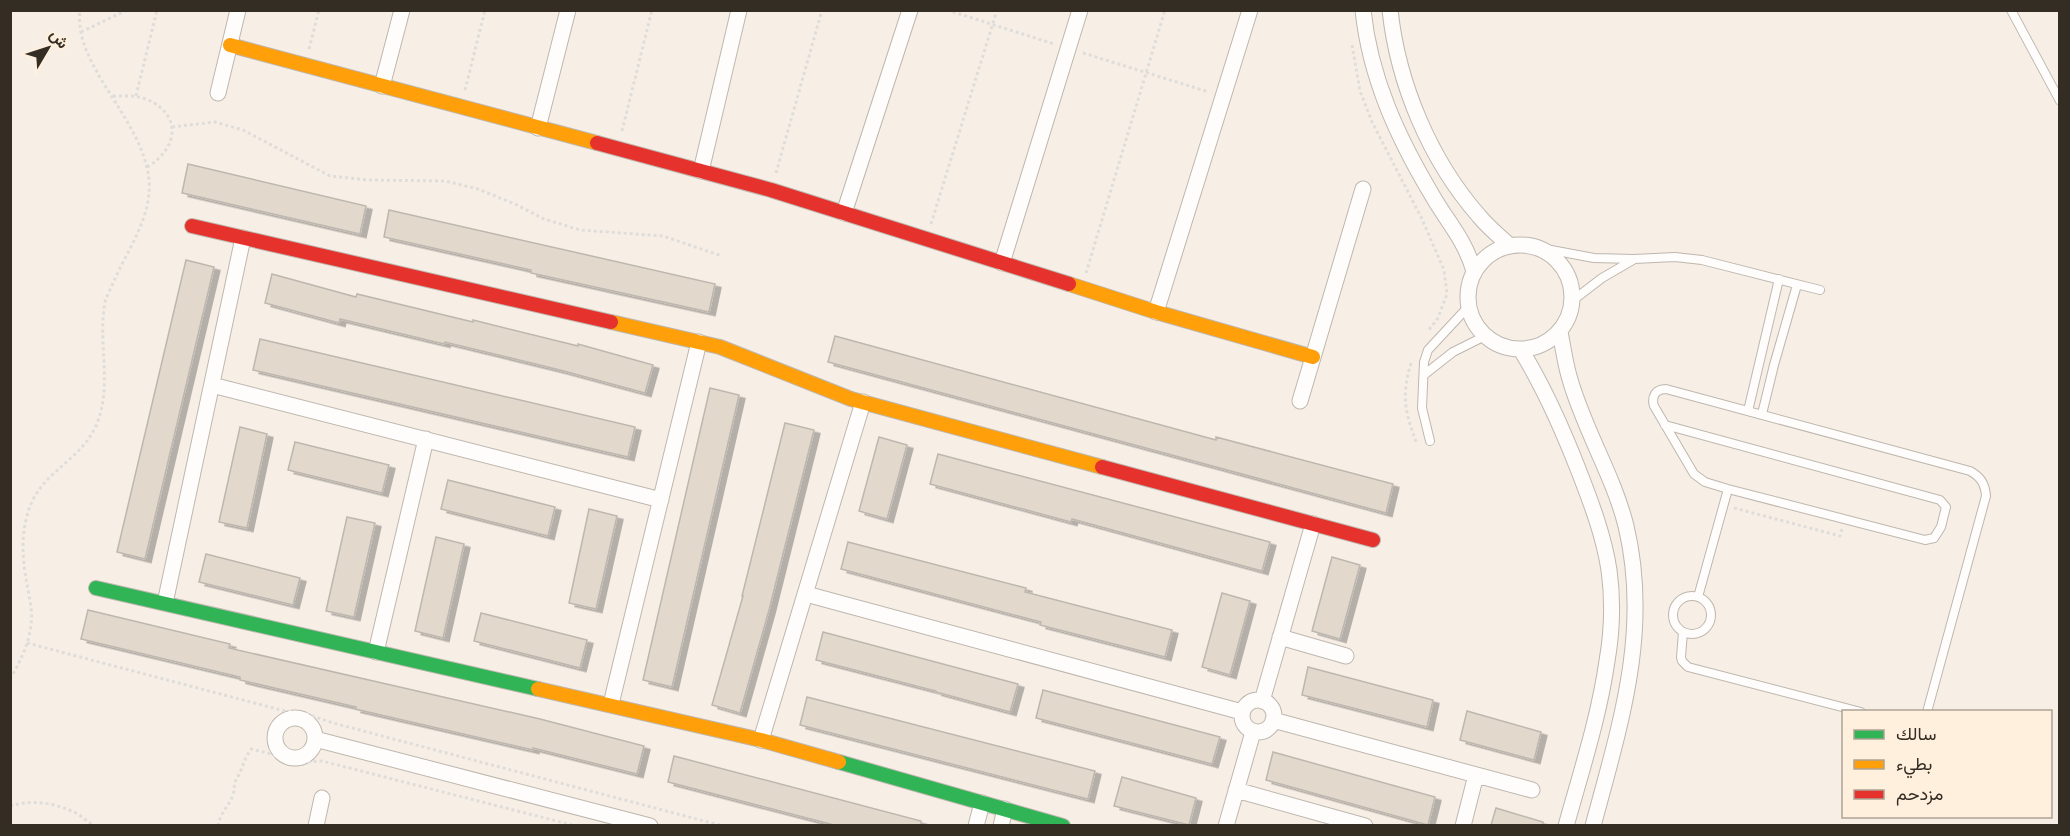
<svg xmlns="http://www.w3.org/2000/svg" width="2070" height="836" font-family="Bitter,Vazirmatn,serif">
<defs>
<filter id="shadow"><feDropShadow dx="6" dy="3.5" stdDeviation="0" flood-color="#0004"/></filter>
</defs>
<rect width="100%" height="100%" fill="#f7efe6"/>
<path fill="#e2d8cc" stroke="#beb7af" stroke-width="1.5" filter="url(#shadow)" d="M188 164 366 206 360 234 182 193Z
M389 210 715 284 709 312 531 273V270L384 237Z
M186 260 214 267 145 559 117 552Z
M272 274 356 297 357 294 473 322V320L578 346V344L653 365 645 393 560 370 445 342 444 344 340 319 339 323 265 303Z
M835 336 1216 440V437L1393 484 1386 513 828 362Z
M260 339 635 427 628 457 253 370Z
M710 388 739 395 672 687 643 680Z
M785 423 814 430 769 610 740 713 712 705 743 596H742Z
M240 427 267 434 247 528 219 522Z
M879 437 907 445 887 519 859 511Z
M295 442 389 465 382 493 288 470Z
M938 454 1270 542 1262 571 1072 519 1071 522 930 484Z
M448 480 555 507 548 536 441 509Z
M589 509 617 516 596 609 569 603Z
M347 517 375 523 354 617 326 611Z
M436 537 464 544 443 638 415 631Z
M848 542 1026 588 1025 592 1172 630 1165 657 1040 625 1041 622 841 569Z
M206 554 300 578 293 605 199 582Z
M1332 557 1360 565 1340 639 1312 631Z
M1222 593 1250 601 1230 675 1202 667Z
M88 610 230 644 229 648 540 719 644 746 637 774 533 748V750L355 709 356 707 240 680V677L81 639Z
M481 613 587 640 580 668 474 641Z
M823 632 1018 684 1010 712 936 692V691L816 660Z
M1308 667 1433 700 1427 727 1302 695Z
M1043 690 1220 737 1212 764 1036 718Z
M807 697 1095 771 1088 799 800 725Z
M1467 711 1541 732 1534 760 1460 740Z
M1273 752 1435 797 1428 825 1266 780Z
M674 756 921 821V825H834L668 782Z
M1122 777 1196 798 1189 825 1114 806Z
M1496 808 1543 822V825H1491Z"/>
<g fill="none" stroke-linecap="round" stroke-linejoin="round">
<defs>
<path id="lane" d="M2011 10 2060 101
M1535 247 1594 258 1634 259 1675 257 1702 260 1820 290
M1572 301 1602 278 1633 260
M1425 374 1453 352 1485 336
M1748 411 1779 279
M1762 414 1774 365 1797 285
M1665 425 1940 500 1946 507 1941 527 1934 538 1925 540 1728 489 1705 482 1694 474 1654 406C1651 396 1656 389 1666 389L1970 471C1981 477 1985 484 1986 496L1927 712
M1430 441 1422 408 1424 362 1428 350 1468 307
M1673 615a19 19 0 1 1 38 0a19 19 0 1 1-38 0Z
M1698 597 1728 489
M1683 632 1681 657 1682 661 1688 667 1861 712"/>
<path id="street" d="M1363 10C1370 78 1398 138 1432 195 1448 223 1464 238 1474 271
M1390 10C1398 84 1430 160 1479 216 1488 227 1499 236 1509 245
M382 86 402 10
M218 93 238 10
M538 128 568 10
M701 171 739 10
M844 213 910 10
M1468 297a52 52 0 1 1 104 0a52 52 0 1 1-104 0Z
M1002 263 1080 10
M1156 312 1250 10
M1560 332C1563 347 1565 362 1569 376 1583 428 1613 474 1626 526 1651 631 1620 725 1593 826
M1521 350C1545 389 1563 430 1580 474 1592 505 1604 537 1609 570 1613 599 1612 632 1607 661 1599 717 1581 772 1566 826
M212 385 661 500
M1300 401 1363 189
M806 594 1242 712
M165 603 243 238
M1280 637 1346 656
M376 652 426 439
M1242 716a16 16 0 1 1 32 0a16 16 0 1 1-32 0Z
M1262 701 1313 524
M611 704 699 342
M275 738a20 20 0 1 1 40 0a20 20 0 1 1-40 0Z
M1273 720 1532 790
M315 739 650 826
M761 740 863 402
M1236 790 1365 826
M316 826 322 798
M976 826 982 803
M1001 826 1005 809
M1226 826 1253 732
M1463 826 1476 775"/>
<path id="fast" d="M96 588 538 689
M839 762 1063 826"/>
<path id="slow" d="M230 45 597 143
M1069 284 1156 312 1313 357
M611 322 720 347 851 399 1102 467
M538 689 761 740 839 762"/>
<path id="jam" d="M597 143 771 190 1069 284
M192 226 611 322
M1102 467 1373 540"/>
</defs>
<use href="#lane" stroke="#beb7af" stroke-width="10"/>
<use href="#street" stroke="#beb7af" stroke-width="17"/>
<use href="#fast" stroke="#beb7af" stroke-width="16"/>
<use href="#slow" stroke="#beb7af" stroke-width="16"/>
<use href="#jam" stroke="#beb7af" stroke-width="16"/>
<path stroke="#dfddda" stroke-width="3" stroke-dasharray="3 3" stroke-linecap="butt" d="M947 10 1054 44
M81 32 127 10
M1352 45 1360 91 1372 122 1422 219 1444 270 1447 294 1438 318 1428 331
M309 49 319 10
M1083 53 1209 92
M465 90 485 10
M113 96C124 96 135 95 146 99 183 114 178 149 147 167
M136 96 157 10
M172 127 215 122 243 130 330 176 368 180 445 181 478 189 515 204 544 219 580 230 663 236 722 256
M622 131 652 10
M776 173 822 10
M931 224 997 10
M1086 273 1165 10
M1411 363C1401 396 1405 413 1417 444
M1734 508 1840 536 1842 529
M27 643 281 710 307 714 333 723 723 826
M10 679C20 662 29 644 31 624 33 611 29 597 27 584 23 564 21 540 26 520 36 472 76 466 95 428 114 388 97 344 105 302 107 295 111 288 114 281 128 249 152 217 149 180 143 118 73 67 80 10
M10 806C33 799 55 803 76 813 83 817 88 823 96 826
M218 826C220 809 237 801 234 783 242 772 243 760 251 749L271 754 292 763 322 761 576 826"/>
<use href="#lane" stroke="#fefdfb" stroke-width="8"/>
<use href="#street" stroke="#fefdfb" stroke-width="15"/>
<use href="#fast" stroke="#30b455" stroke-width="14"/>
<use href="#slow" stroke="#ff9f0a" stroke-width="14"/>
<use href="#jam" stroke="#e5322d" stroke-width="14"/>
</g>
<rect width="2070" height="836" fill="none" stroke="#342d24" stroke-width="24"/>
<rect x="1842" y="710" width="210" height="108" fill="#fff0de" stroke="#aea294" stroke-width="1.5"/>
<rect x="1854" y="730" width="30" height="9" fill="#30b455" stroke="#aea294" stroke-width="1.5"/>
<text x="1896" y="740" font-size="18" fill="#342d24">سالك</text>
<rect x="1854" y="760" width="30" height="9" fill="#ff9f0a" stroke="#aea294" stroke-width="1.5"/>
<text x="1896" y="770" font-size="18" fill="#342d24">بطيء</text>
<rect x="1854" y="790" width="30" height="9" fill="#e5322d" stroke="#aea294" stroke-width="1.5"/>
<text x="1896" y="800" font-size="18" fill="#342d24">مزدحم</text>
<g transform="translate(48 48) rotate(51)" stroke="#fff0de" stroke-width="4.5" paint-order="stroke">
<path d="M0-4.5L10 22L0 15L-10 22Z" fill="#342d24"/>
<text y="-9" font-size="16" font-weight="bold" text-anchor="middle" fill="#342d24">ش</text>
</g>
</svg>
